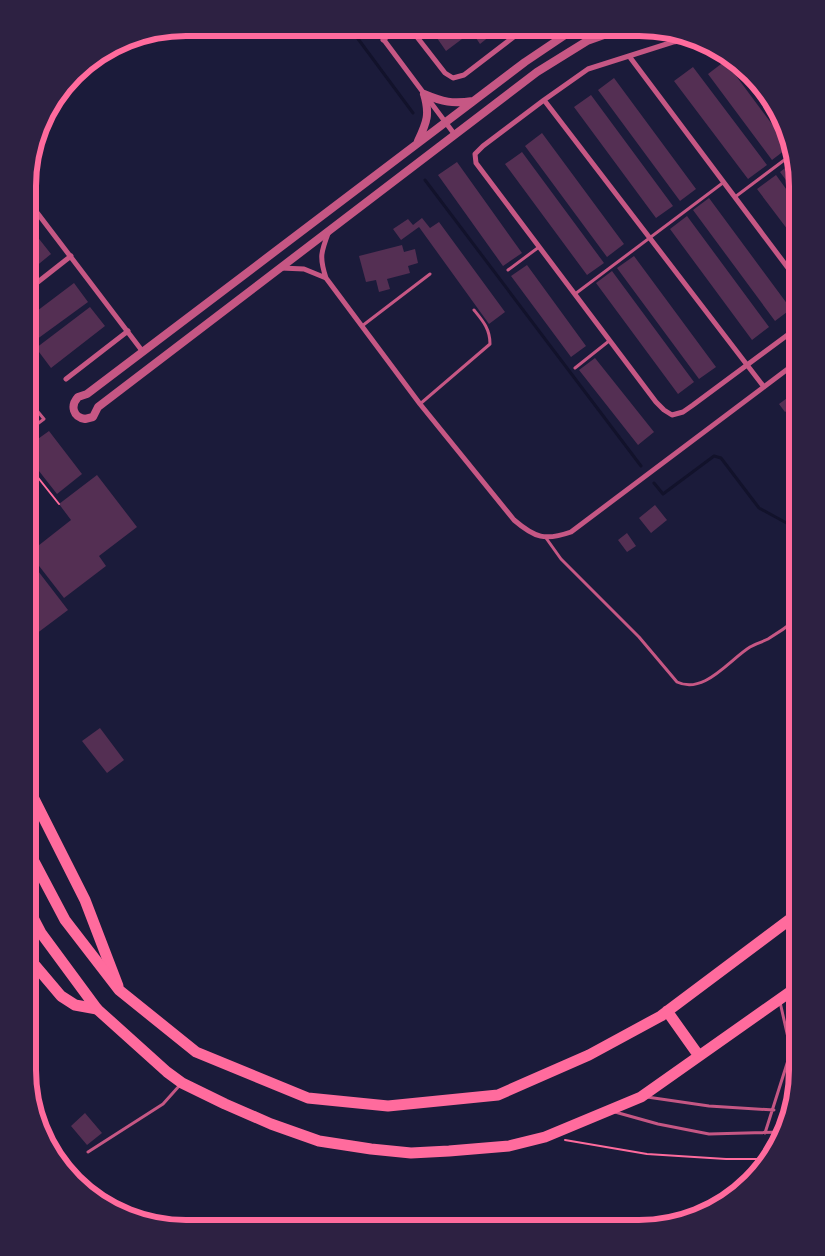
<svg xmlns="http://www.w3.org/2000/svg" width="825" height="1256" font-family="'Sofia Sans Condensed',sans-serif">
<rect width="100%" height="100%" fill="#1b1b3a"/>
<g fill="none" stroke-linecap="round" stroke-linejoin="round">
<path stroke="#12122b" stroke-width="3" d="M350 28 413 113
M425 180 641 466
M654 483 663 494 714 456 721 458 759 508 792 526 797 524"/>
</g>
<path fill="#542f53" d="M430 28H461L466 36 446 51Z
M483 28H500L480 44 474 35Z
M725 61 789 147 772 160 708 74Z
M693 67 767 165 748 179 674 81Z
M614 78 696 189 680 201 598 90Z
M591 95 673 206 656 218 574 107Z
M542 133 624 244 607 257 525 146Z
M522 152 604 263 587 275 505 164Z
M457 162 522 253 503 266 438 175Z
M793 162 798 187 797 195 780 172Z
M776 175 797 204V242L757 189Z
M709 198 791 309 775 321 693 210Z
M687 216 769 327 752 340 670 229Z
M422 218 430 228 439 222 505 312 489 324 419 227 401 240 393 229 408 219 413 225Z
M36 235 51 254 29 272V240Z
M402 245 404 252 415 249 418 263 408 266 410 273 387 279 390 289 379 292 376 280 366 282 359 256Z
M634 256 716 367 699 379 617 268Z
M527 265 586 346 571 357 511 276Z
M612 271 694 382 678 394 596 283Z
M74 283 88 302 29 345V317Z
M90 307 105 326 51 368 36 348Z
M595 358 654 432 638 445 579 370Z
M794 393 797 398V403L785 412 779 404Z
M49 431 82 474 57 494 28 457V446Z
M97 475 137 527 99 556 106 566 64 598 29 553 71 520 59 504Z
M655 505 667 520 651 533 639 518Z
M627 533 636 546 627 552 618 540Z
M28 558 68 610 28 640Z
M100 728 124 760 107 773 82 741Z
M85 1113 102 1133 87 1145 71 1126Z"/>
<g fill="none" stroke-linecap="round" stroke-linejoin="round">
<path stroke="#ff6b9d" stroke-width="2" d="M28 465 59 504
M797 519C790 508 790 498 797 487
M565 1140 647 1154 726 1159H769"/>
<path stroke="#c65784" stroke-width="3" d="M63 90 99 62 96 59
M735 197 791 155
M508 270 539 247
M575 294 724 182
M362 326 430 274
M575 368 609 341
M420 404 490 344C490 329 483 321 474 310
M28 431 44 419 29 401
M546 538 561 559 639 637 677 682C704 695 729 660 750 647 755 644 762 642 768 639 778 633 788 626 797 619
M28 681C34 675 34 667 28 661
M780 1002 791 1051 797 1063
M647 1097 709 1106 774 1110
M615 1112 658 1124 709 1134 784 1132
M765 1133 791 1051
M88 1152 163 1104 180 1085"/>
<path stroke="#c65784" stroke-width="5" d="M375 28 455 135
M410 28 445 73 453 78 464 75 524 29
M383 40 398 28
M687 40 673 42 588 69 544 100 483 146 475 154 476 163 656 402 664 410 672 415 683 412 693 405 797 328
M629 56 797 280
M544 100 764 387
M29 202 143 352
M329 231C321 252 319 257 326 278L420 404 514 520C535 538 545 541 571 532L797 362
M281 268 304 269 326 278
M29 289 71 256
M66 379 128 331"/>
<path stroke="#c65784" stroke-width="8" d="M574 29 525 62 87 394 78 397C70 406 73 417 85 419L93 417 98 407 537 72 587 41 621 29
M424 94C443 102 452 104 473 101
M418 141C427 122 430 114 424 94"/>
<path stroke="#ff6b9d" stroke-width="11" d="M28 787 85 900 118 986
M28 957 61 996 75 1005 97 1009"/>
<path stroke="#ff6b9d" stroke-width="11" d="M28 850 65 920 119 990 196 1052 308 1098 388 1106 498 1095 589 1055 661 1016 797 914
M28 908 41 933 97 1009 167 1072 182 1083 225 1104 271 1124 319 1141 371 1149 411 1153 449 1151 509 1146 545 1137 641 1097 797 987
M667 1011 699 1056"/>
</g>
<path d="M0 0H825V1256H0ZM186 36H639A150 150 0 0 1 789 186V1070A150 150 0 0 1 639 1220H186A150 150 0 0 1 36 1070V186A150 150 0 0 1 186 36Z" fill="#2d2142" fill-rule="evenodd"/>
<path fill="none" stroke="#ff6b9d" stroke-width="6" d="M186 36H639A150 150 0 0 1 789 186V1070A150 150 0 0 1 639 1220H186A150 150 0 0 1 36 1070V186A150 150 0 0 1 186 36Z"/>
</svg>
